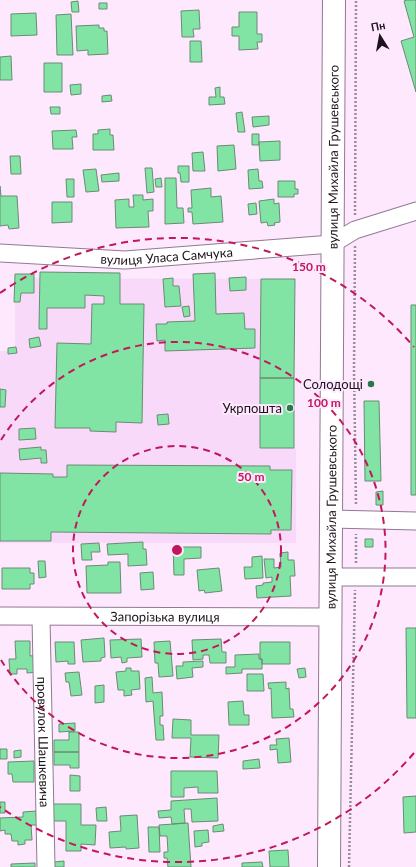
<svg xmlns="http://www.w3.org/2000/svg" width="416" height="867" font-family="Lato,sans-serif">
<rect width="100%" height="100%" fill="#fee8fe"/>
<path fill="#f9d9fa" d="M15 278 261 279 260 447 296 448V543H0V351H15Z"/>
<path fill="#82e4a4" stroke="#6b8a74" d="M407 0H416V92L401 41 414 37 404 1Z
M78 1 79 12H72L71 2Z
M99 3H107V9H99Z
M199 10 200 29H193L194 37H182L181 11Z
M239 12H257V34H262V42H257L258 49 239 50V36H232V27H239Z
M36 13 37 35 11 36V14Z
M71 14 73 55H57L56 15Z
M99 25V28H104V31H107L108 54 88 55V50L77 51 76 26Z
M190 41H201L202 62H190Z
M11 56 12 80H0V57Z
M44 63H62V92H44Z
M81 84V94L71 95 70 85Z
M220 87V97H224L225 104 209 105V97H216L215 88Z
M111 95 112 101 102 102V96Z
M50 107H60V114H51Z
M242 112 245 132H238L236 113Z
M269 116V125L253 127 252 117Z
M110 129V135H113L114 150H93V134H98V130Z
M76 130 77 137H72L73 149H53L52 131Z
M252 134H259V145H252Z
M280 141V160L260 161 259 142Z
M234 145 236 169 218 171 217 146Z
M203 152 205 171H193L192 153Z
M10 156H20L21 174H11Z
M178 166H189V182H181L180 173H178Z
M145 168H152L154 192 147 193Z
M96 169 99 191 86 192 83 170Z
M258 169 259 181H262L263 188 249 189 248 170Z
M119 173V181L102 182 101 175Z
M161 178 162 187H156L155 179Z
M165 178H176L177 208H183L184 223 165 224Z
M66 179H74V197H67Z
M278 181H295V189H298V194H294V197H278Z
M0 186 1 196H17L19 228 9 229 8 225 0 226Z
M211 188V197L221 196 223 222 193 224 192 212H188V208H192L191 190Z
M133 195H143V200L153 199V211H148L149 227 116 228 115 200 129 199V207H134Z
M274 199V204L279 203 280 222 274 223 275 225 268 226 267 222 261 223 259 201Z
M52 202H72V222L52 223Z
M256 203 257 214 249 215 248 204Z
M40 272 120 273V304H144L142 423 116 422V432L90 431V428H55L57 343 91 344 92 304H104V296L85 295V308H47V329H39Z
M215 273 216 314 244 313 245 329H255V348L165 351V340L157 341 156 324H167V322L195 321 193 274Z
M15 274H34V293H21L20 302H14Z
M246 277V290L230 291 229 278Z
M173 278V286H179L181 306 165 307 163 279Z
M261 279H295L294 378H260Z
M411 305H416V495H411Z
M189 306 190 316 184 317 182 307Z
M39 337 41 346 30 348 29 339Z
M16 347 17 353 8 354V348Z
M260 378H294V448H260Z
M0 389 6 390 5 407H0Z
M364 401H379L381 481H365Z
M168 414 169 424 158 425 157 415Z
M35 428 36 439 19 440V429Z
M41 447V450H46L47 463H41V458L20 460 19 449Z
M67 465 270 466V470H292L291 530H271V534L51 532V541H0V473L53 474V477H67Z
M383 491V505H376V492Z
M365 539H373V547H365Z
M143 542V549H146L147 565 128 566V554L108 555 107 544Z
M99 543 100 552H91L92 560H82L81 544Z
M173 547H201V558L184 559V575H174Z
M288 552V560H294L295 576H290L291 596 257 598 256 586 263 585V583L272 582V577L266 578 264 559H274V568L281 567 280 553Z
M262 556 263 578 245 579 244 567H252V557Z
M38 561H45L46 577 39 578Z
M108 562H120L121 593H87L86 566 108 565Z
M2 568H30V573H34V584H30V589H2Z
M219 568 222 591 205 593 204 590 199 591 197 570Z
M153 572 154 589 141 590 140 573Z
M406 628H416V718H407Z
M104 638 105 657 101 658V661L83 662 81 640Z
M141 639 142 657 127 658V662L122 663 121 657 111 658 110 640Z
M221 639 222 652H226V663H210L209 655H203V659L193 660 192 640Z
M15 641H30V656L38 655 39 672 27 673V669H17V674H10L9 659H16Z
M170 641 173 676 159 677 158 663H155L154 642Z
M55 642H74L75 664H68V661L56 662Z
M260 642H290V664H262V659H260Z
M259 654V659H262V669H242V673L226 674V667H235V655Z
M203 661V667L192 668 193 677 177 679 176 666H183V662Z
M126 668H131V671H139L140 689 131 690 132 695 124 696V690H118L116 672 126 671Z
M305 668 306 677 299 678 297 669Z
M79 672 82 695 71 696 69 682H66L65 673Z
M247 674H263L264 691H247Z
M152 677 153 693 162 692 163 716H160V725H163L164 740H156L153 701 146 702 145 678Z
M286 682V689L289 688 290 709H293L294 717 272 718 271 688 269 689 268 683Z
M104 685V702L95 703V686Z
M243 701 244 715H249V725H229L228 702Z
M173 719 191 720V735H219L218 758 190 757 191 738H172Z
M75 723V731L59 732V724Z
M69 732H79V752H54V740H69Z
M289 738 291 762 278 763 277 749 270 750V745H277L276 739Z
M0 749H7V759H0Z
M21 750V757L14 758V751Z
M54 752H79V768H70V765H54Z
M259 759 260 768 243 769V761Z
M34 761V782H13L12 774H8V762Z
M171 771H217L218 793H198V787L184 788V797H171Z
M70 775 80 776V791H70Z
M416 796V832L404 833 403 797Z
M217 798 218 821 192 822 191 809H184L185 823 172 824 171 817 159 818 158 811 171 810V801Z
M0 802H5V813H0Z
M48 804H81V825H96L95 845 81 844V851H66V821H52Z
M106 807 107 821H97L96 808Z
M36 811 37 825H31L32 840H25V844L18 845V841H12L11 834H5V830L0 831V818L23 817V812Z
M137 815 139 848 126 849V847L110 848 109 832 121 831 120 816Z
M188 823 191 867H168L167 858H164V852H168L167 836H160L159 825Z
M223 824 224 831 213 832V826Z
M148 827H159L160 852H149Z
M208 830 209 842 202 843V846L195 847 194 831Z
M288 850 289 867H270L269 851Z
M64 861V867H55L54 862Z
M262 862 263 867H242V863Z
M35 863V867H11V864Z"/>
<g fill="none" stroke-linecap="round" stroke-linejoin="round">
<defs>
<g id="minor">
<path id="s1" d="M0 253 125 260 332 244 355 230 416 211"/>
<path d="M331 519 416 521"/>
<path d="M330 577H416"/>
<path id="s2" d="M0 616 330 617"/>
<path id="s3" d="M41 617 46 867"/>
</g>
<g id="major">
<path id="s4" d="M329 867 334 0"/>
</g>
</defs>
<use href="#minor" stroke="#917992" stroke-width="19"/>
<use href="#major" stroke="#917992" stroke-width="24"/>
<path stroke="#9b8b9b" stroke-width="2.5" stroke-dasharray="2 2" stroke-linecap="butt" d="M355 215 356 0
M355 246 354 369 356 505
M356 563V534
M349 867 355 590"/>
<use href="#minor" stroke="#fff" stroke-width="17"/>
<use href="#major" stroke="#fff" stroke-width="22"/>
</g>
<g fill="none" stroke="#c2185b" stroke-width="2" stroke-dasharray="7 5">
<circle cx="177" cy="550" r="104"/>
<path d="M1 440A208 208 0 1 1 1 660"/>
<path d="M414 753A312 312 0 0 1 0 807M0 293A312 312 0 0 1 414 347"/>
</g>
<g fill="#28794a" stroke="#fee8fe" stroke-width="1.5">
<circle cx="371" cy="384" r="4"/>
<circle cx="290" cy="408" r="4"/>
</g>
<g text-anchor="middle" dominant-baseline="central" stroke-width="4" stroke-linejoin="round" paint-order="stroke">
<g font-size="13" fill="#1c131c" stroke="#fee8fe">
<text stroke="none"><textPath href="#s4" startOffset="710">вулиця Михайла Грушевського</textPath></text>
<text stroke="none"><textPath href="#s1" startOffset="167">вулиця Уласа Самчука</textPath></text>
<text stroke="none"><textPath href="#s4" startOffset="350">вулиця Михайла Грушевського</textPath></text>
<text stroke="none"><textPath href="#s2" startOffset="165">Запорізька вулиця</textPath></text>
<text stroke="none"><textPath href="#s3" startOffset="125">провулок Шашкевича</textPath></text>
</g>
<g font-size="13" fill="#1c131c" stroke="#fee8fe" text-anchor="end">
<text x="363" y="384">Солодощі</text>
<text x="282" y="408">Укрпошта</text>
</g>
</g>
<circle cx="177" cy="550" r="6" fill="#c2185b" stroke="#fee8fe" stroke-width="2"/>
<g font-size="12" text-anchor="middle" font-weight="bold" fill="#c2185b" stroke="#fee8fe" stroke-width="4" stroke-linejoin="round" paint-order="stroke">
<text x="309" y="271">150 m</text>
<text x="324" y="407">100 m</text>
<text x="251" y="481">50 m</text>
</g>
<g transform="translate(380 36) rotate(349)" stroke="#fee8fe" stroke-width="3" paint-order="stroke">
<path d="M0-3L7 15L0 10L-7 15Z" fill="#1c131c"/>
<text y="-6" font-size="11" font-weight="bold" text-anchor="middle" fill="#1c131c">Пн</text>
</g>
</svg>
